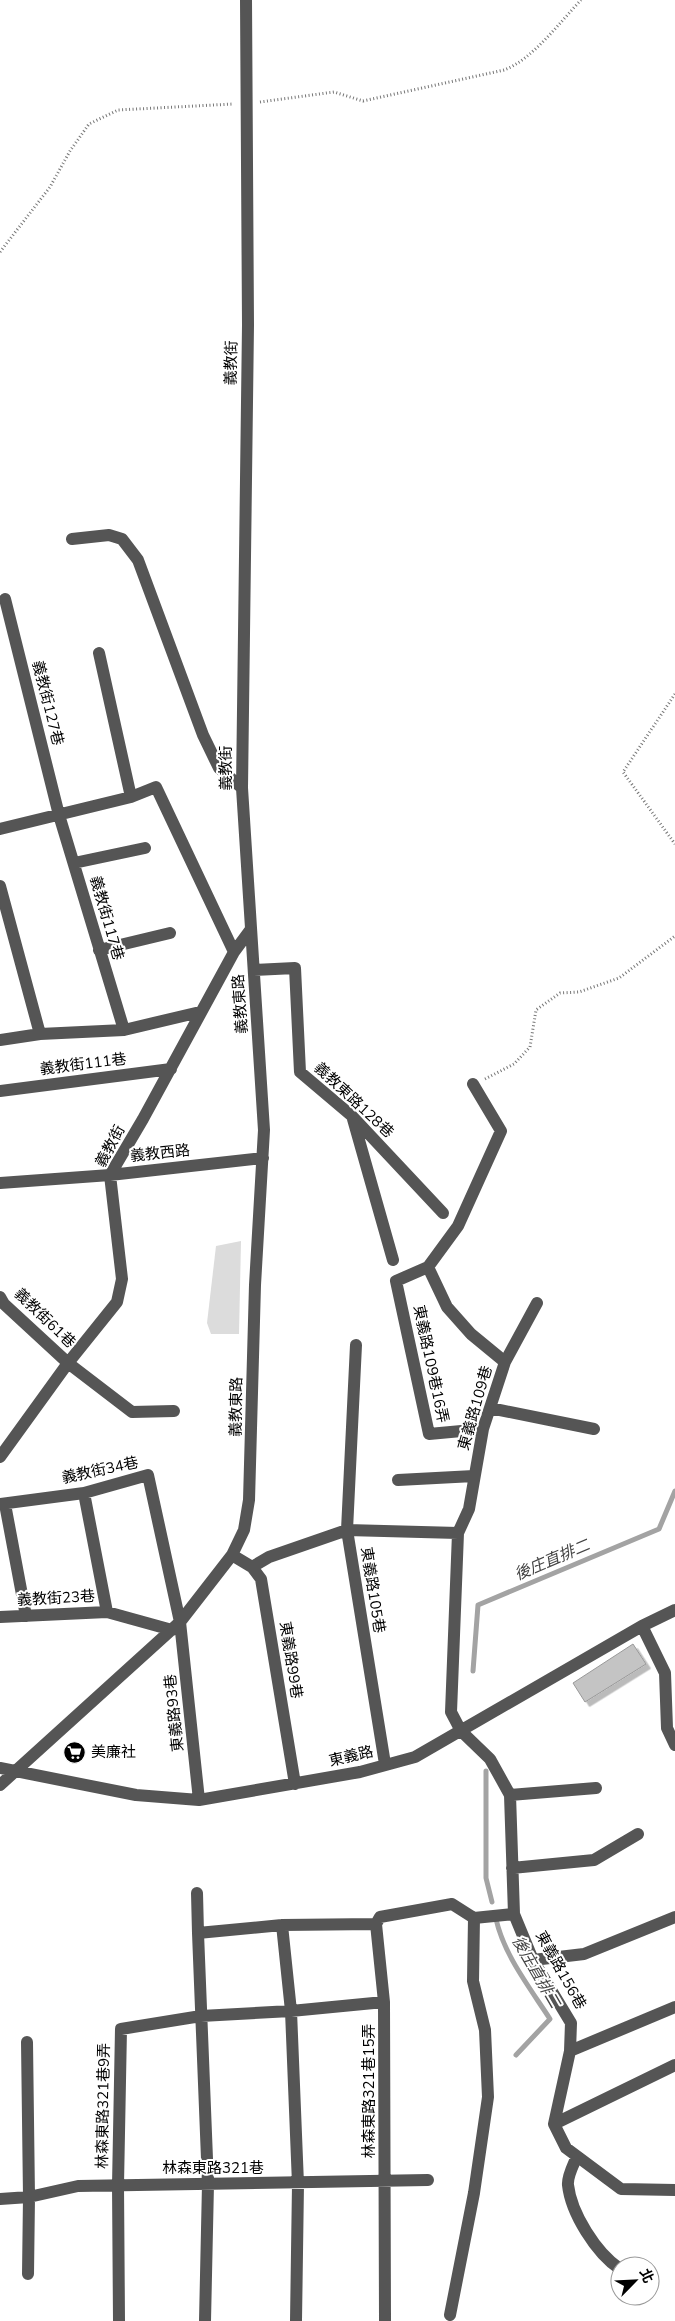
<svg xmlns="http://www.w3.org/2000/svg" width="675" height="2321" font-family="'Nunito Sans','Noto Sans TC',sans-serif">
<defs>
<filter id="shadow"><feDropShadow dx="4.5" dy="4.5" stdDeviation="0" flood-color="#0004"/></filter>
</defs>
<rect width="100%" height="100%" fill="#fff"/>
<path fill="#dcdcdc" d="M241 1241 239 1334H211L207 1323 216 1246Z"/>
<g fill="none" stroke-linecap="round" stroke-linejoin="round">
<path stroke="#a3a3a3" stroke-width="5" d="M473 1671 478 1605 659 1529 675 1491
M486 1771V1878L492 1902
M496 1919C504 1955 530 1988 550 2019L516 2055"/>
</g>
<path fill="#c4c4c4" stroke="#999" filter="url(#shadow)" d="M633 1644 646 1664 585 1702 573 1683Z"/>
<g fill="none" stroke-linecap="round" stroke-linejoin="round">
<path stroke="#777" stroke-width="3" stroke-dasharray="1 2.5" stroke-linecap="butt" d="M260 102 334 92 363 101 504 70C532 60 560 22 581 0
M0 252 50 187 70 151 89 124 118 110 233 104
M675 694 623 772 675 844
M485 1079 514 1064 530 1047 536 1010 560 993 579 992 619 978 675 936"/>
<path stroke="#555" stroke-width="12" d="M72 539 109 535 122 539 138 560 203 735 219 768 242 788
M5 599 59 815 124 1030
M99 653 131 797
M0 829 131 797 156 787 234 952
M74 863 145 848
M0 886 40 1034 124 1030 200 1012
M99 950 170 933
M254 970 295 968 300 1072 352 1116 443 1213
M0 1040 40 1034
M473 1084 501 1131 458 1226 428 1267 447 1307 471 1334 505 1362 483 1429 469 1509 458 1533 451 1712 461 1731 490 1759 510 1795 514 1914 533 1960 571 2023 570 2051 554 2124 566 2148 621 2189 675 2190
M0 1091 171 1069
M353 1119 393 1260
M0 1183 110 1175 263 1158
M428 1267 396 1281 429 1434 483 1429
M0 1297 4 1304 68 1363 132 1412 174 1411
M505 1362 537 1303
M490 1408 594 1429
M0 1457 68 1363 117 1302 122 1279 110 1175 143 1119 234 952 251 929
M398 1480 474 1476
M84 1493 107 1612
M0 1504 84 1493 148 1475 180 1622 199 1800
M5 1504 26 1616
M232 1555 252 1567 261 1579 295 1784
M252 1567 269 1557 347 1530 356 1345
M0 1617 107 1612 172 1630
M642 1626 665 1673 667 1728 675 1745
M385 1764 347 1530 458 1533
M0 1768 136 1795 199 1800 360 1772 415 1757 642 1626 675 1610
M0 1785 180 1622 232 1555 244 1530 249 1500 255 1285 264 1130 242 788 248 325 246 0
M510 1795 596 1788
M512 1868 594 1860 638 1834
M197 1893 198 1933
M376 1924 384 2002 385 2321
M282 1925 291 2011 298 2184 296 2321
M533 1960 584 1954 675 1917
M27 2042 29 2197 28 2274
M570 2051 675 2007
M554 2124 675 2065
M577 2156C574 2164 567 2176 568 2185 571 2213 596 2253 620 2269
M0 2199 29 2197 78 2186 428 2180
M650 2281 653 2282
M450 2315 474 2193 488 2097 485 2030 473 1981 474 1918
M119 2321 118 2185 121 2029 201 2016 291 2011 384 2002
M205 2321 208 2184 198 1933 282 1925 376 1924 380 1917 452 1904 474 1918 514 1914"/>
</g>
<defs>
<symbol id="supermarket-disc" viewBox="-11 -11 22 22"><circle r="9.5" fill="#000" stroke="#fff"/><path d="M-6-5.5h2.5l.6 2H6L4.5 2H-2.5L-4.4-4H-6ZM-1.5 3.2a1.3 1.3 0 1 0 .1 0ZM3 3.2a1.3 1.3 0 1 0 .1 0Z" fill="#fff"/></symbol>
</defs>
<g fill-rule="evenodd">
<use href="#supermarket-disc" x="62" y="1740" width="25" height="25"/>
</g>
<g text-anchor="middle" dominant-baseline="central" stroke-width="4" stroke-linejoin="round" paint-order="stroke">
<g font-size="15" fill="#000" stroke="#fff">
<text transform="translate(231 363) rotate(-89)">義教街</text>
<text transform="translate(48 703) rotate(76)">義教街127巷</text>
<text transform="translate(226 768) rotate(-90)">義教街</text>
<text transform="translate(107 918) rotate(74)">義教街117巷</text>
<text transform="translate(240 1004) rotate(-94)">義教東路</text>
<text transform="translate(83 1064) rotate(-7)">義教街111巷</text>
<text transform="translate(354 1100) rotate(43)">義教東路128巷</text>
<text transform="translate(110 1146) rotate(-62)">義教街</text>
<text transform="translate(160 1153) rotate(-6)">義教西路</text>
<text transform="translate(45 1318) rotate(44)">義教街61巷</text>
<text transform="translate(431 1364) rotate(78)">東義路109巷16弄</text>
<text transform="translate(236 1407) rotate(-89)">義教東路</text>
<text transform="translate(475 1408) rotate(-74)">東義路109巷</text>
<text transform="translate(100 1470) rotate(-12)">義教街34巷</text>
<text transform="translate(373 1590) rotate(81)">東義路105巷</text>
<text transform="translate(56 1598) rotate(-3)">義教街23巷</text>
<text transform="translate(291 1660) rotate(81)">東義路99巷</text>
<text transform="translate(174 1713) rotate(-96)">東義路93巷</text>
<text transform="translate(351 1756) rotate(-13)">東義路</text>
<text transform="translate(561 1970) rotate(61)">東義路156巷</text>
<text transform="translate(369 2091) rotate(-90)">林森東路321巷15弄</text>
<text transform="translate(103 2106) rotate(-89)">林森東路321巷9弄</text>
<text x="213" y="2168">林森東路321巷</text>
</g>
<g font-size="15" fill="#000" stroke="#fff" text-anchor="start">
<text x="91" y="1752">美廉社</text>
</g>
<g font-size="16" font-style="italic" fill="#444" stroke="#fff">
<text transform="translate(552 1560) rotate(-23)">後庄直排二</text>
<text transform="translate(536 1972) rotate(60)">後庄直排二</text>
</g>
</g>
<g transform="translate(635 2281) rotate(66)"><circle r="24" fill="#ffffff" stroke="#999999"/>
<path d="M0-4L9 19L0 12L-9 19Z" fill="#000000"/>
<text y="-8" font-size="14" font-weight="bold" text-anchor="middle" fill="#000000">北</text>
</g>
</svg>
